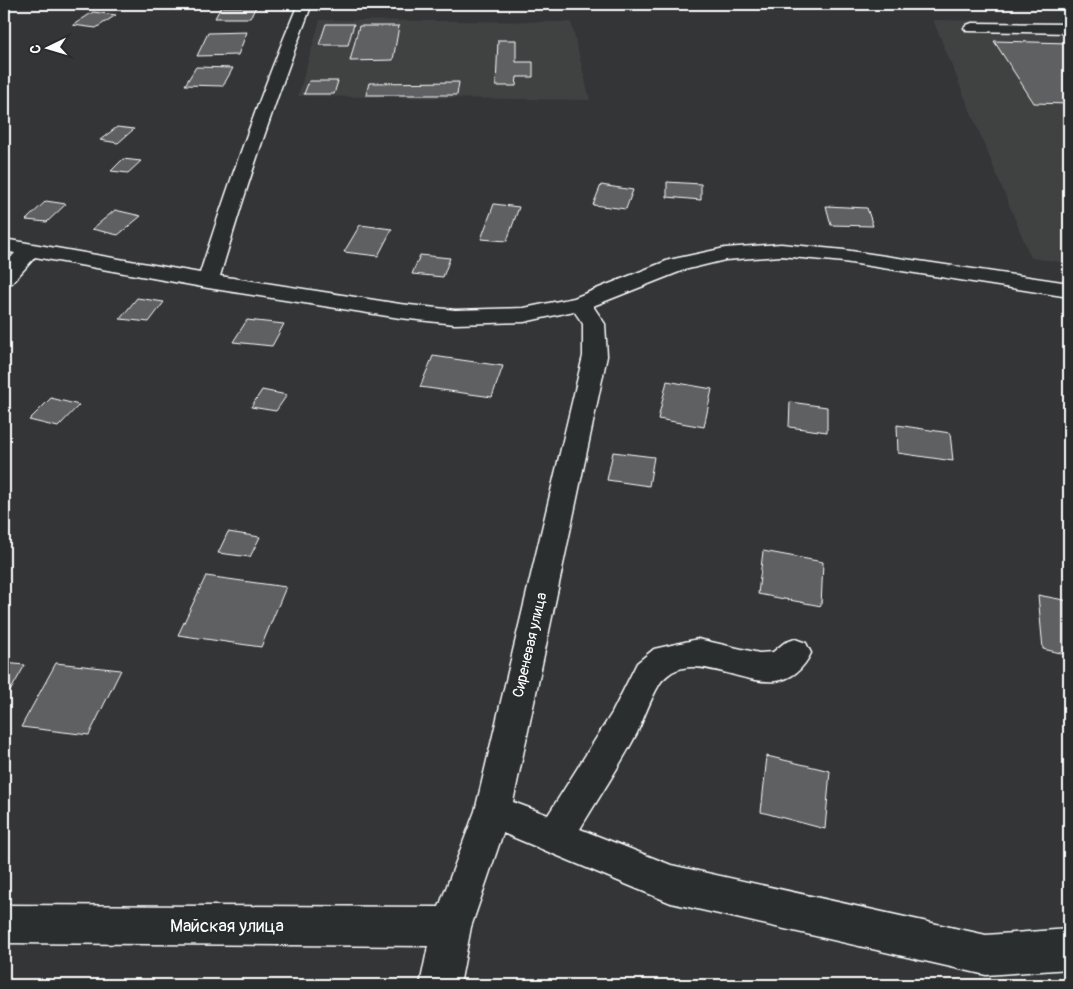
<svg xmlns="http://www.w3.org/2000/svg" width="1073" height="989" font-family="Pangolin,sans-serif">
<rect width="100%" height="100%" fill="#333536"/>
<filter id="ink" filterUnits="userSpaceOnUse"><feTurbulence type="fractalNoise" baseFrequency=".02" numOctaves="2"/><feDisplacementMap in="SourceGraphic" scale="10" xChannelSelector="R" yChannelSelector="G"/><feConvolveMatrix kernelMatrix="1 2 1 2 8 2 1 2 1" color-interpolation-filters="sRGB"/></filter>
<g filter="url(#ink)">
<path fill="#404243" d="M320 20 571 22 590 100 298 96Z
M933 20 1069 22V263L1031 258Z"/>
<path fill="#5f6162" stroke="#fff" d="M349 4H400L399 6Z
M221 7H256L250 18H215Z
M93 12 116 15 96 28 73 25Z
M326 24H354L348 45H319Z
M359 26H399L393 60 350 61Z
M247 32 238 55 197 56 208 33Z
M498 40H516V62H533V77H517L516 86H496Z
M994 41 1069 43V104L1034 103Z
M196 67 233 68 223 86 185 85Z
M309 81H338L334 94H304Z
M459 82 457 95H366L369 83Z
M117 127 134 129 118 143 100 140Z
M123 159 141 161 128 173 111 171Z
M667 182 701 184V200L667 197Z
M601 185 633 190 626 209 593 205Z
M46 201 66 204 47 222 26 220Z
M494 204 519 207 507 241 481 239Z
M826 206 867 208 873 226 831 225Z
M115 210 141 216 118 235 92 229Z
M360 225 392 229 378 256 344 252Z
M420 255 450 258 443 277 412 274Z
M137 298 164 302 149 322 120 319Z
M247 320 284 324 272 346 233 342Z
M433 356 503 366 492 397 420 387Z
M667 381 712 389 704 427 658 419Z
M262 390 287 395 276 411 251 407Z
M51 398 79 405 58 427 29 420Z
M790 402 827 407V432L789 427Z
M897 425 950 433 953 461 898 453Z
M613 452 654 457 649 486 607 480Z
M228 532 260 537 250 557 218 553Z
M763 551 823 562 821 606 758 594Z
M206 576 286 587 261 647 178 635Z
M1038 595 1069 601V655L1043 649Z
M4 663 25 665 4 702Z
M56 663 121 670 89 735 21 727Z
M767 756 830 771 825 829 761 812Z"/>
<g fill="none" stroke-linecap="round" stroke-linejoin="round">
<defs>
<path id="minor" d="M298 4H312C277 94 247 184 220 276L400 304 455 310 524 308 574 298 669 260 725 248 781 244 844 250 1069 283V297L844 262 781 256 725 260 684 270 593 306 605 324 607 356 513 802 548 815 612 713 637 663 654 649 698 639 759 653 773 652 784 643 795 639 806 643 811 653C780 717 713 649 672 672 668 675 661 680 659 685 650 700 644 718 637 733 620 766 599 797 580 829L671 865 986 935 1069 929V969L986 975 671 903 503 833 471 927 460 985H420L428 946 4 943V905L439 907 475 811 583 356V324L574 311 524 322 455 324 400 318 208 288 35 257 12 283 4 284V265L15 253 4 251V239L200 273C229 182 261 92 298 4Z
M972 23 1069 24V33L967 31 964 28 967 25Z"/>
</defs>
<use href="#minor" stroke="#fff" stroke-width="3"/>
<use href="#minor" fill="#2a2d2e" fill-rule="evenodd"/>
</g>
</g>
<g text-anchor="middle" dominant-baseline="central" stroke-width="4" stroke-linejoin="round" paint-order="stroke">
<g font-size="15" fill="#fff" stroke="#2a2d2e">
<text transform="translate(530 645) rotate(-77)">Сиреневая улица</text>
</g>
<g font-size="18" fill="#fff" stroke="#2a2d2e">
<text x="227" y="926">Майская улица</text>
</g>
</g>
<rect width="1073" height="989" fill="none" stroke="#2a2d2e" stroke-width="20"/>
<rect x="10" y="10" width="1053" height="969" fill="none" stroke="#fff" stroke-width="2" filter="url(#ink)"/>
<g transform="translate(48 48) rotate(265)" stroke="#2a2d2e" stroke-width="4" paint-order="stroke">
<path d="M0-4L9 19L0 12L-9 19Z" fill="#ffffff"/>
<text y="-8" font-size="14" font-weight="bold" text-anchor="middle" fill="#ffffff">С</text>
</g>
</svg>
